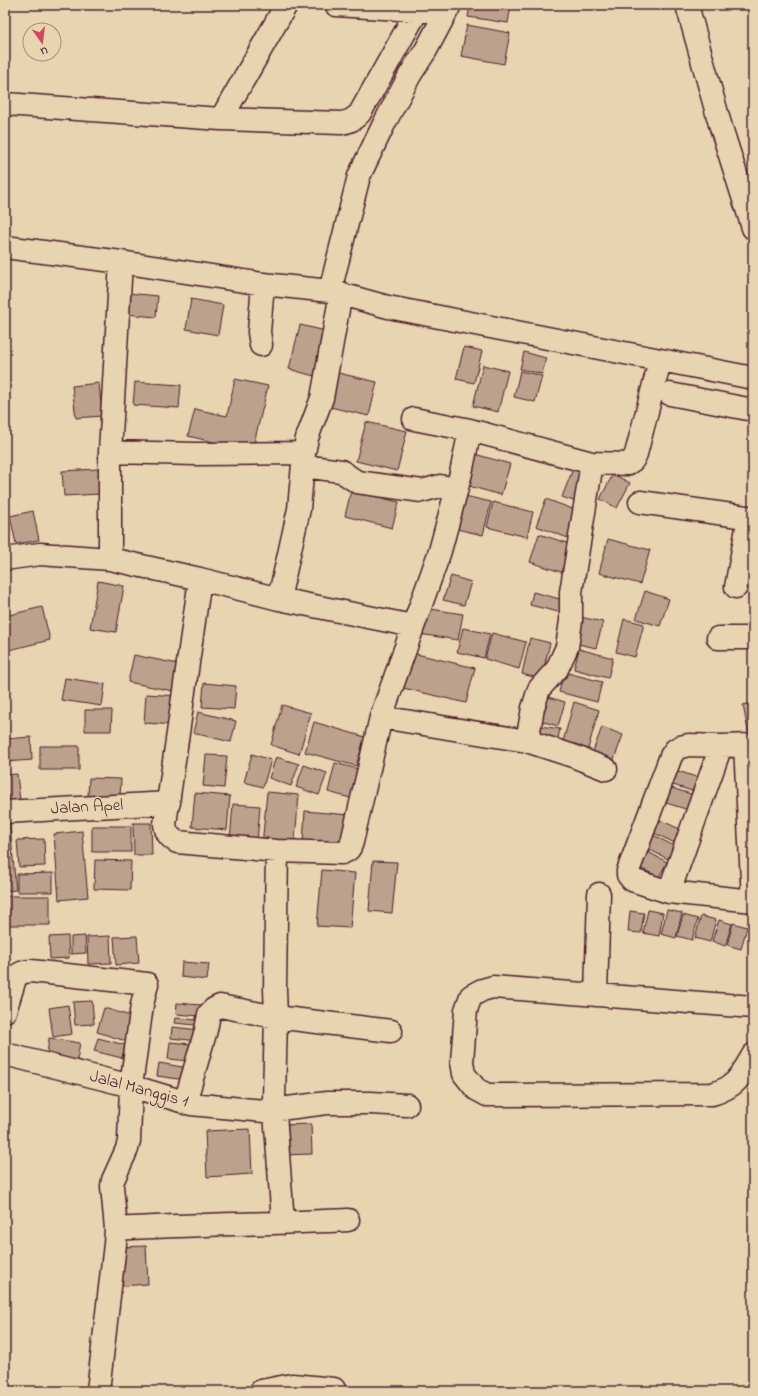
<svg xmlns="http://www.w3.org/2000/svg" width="758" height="1396" font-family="'Indie Flower',sans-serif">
<rect width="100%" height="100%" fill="#e9d4b2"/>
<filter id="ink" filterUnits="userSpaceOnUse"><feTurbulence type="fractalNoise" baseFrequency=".025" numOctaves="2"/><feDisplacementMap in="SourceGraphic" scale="8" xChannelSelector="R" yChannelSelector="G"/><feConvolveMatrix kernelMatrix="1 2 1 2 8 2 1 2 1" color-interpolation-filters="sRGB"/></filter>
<g filter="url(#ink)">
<path fill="#bca28d" stroke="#4a1f2b" d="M470 5H511L508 23 468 17Z
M467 25 510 33 504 64 461 56Z
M127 293 158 296 156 317 125 314Z
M191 299 223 305 218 335 186 329Z
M300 325 326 331 314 376 289 369Z
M464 347 482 351 474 383 456 379Z
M524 352 546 358 542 374 520 369Z
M483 365 508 371 498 412 473 406Z
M520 371 542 376 535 402 514 397Z
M338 373 377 382 369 416 330 407Z
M235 379 268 386 252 451 188 436 195 409 227 416Z
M135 382 181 385 179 408 133 405Z
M99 383 102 416 76 418 72 386Z
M366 422 407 431 397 471 356 461Z
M471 453 510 464 501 495 462 484Z
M99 469 100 494 64 496 62 471Z
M573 469 590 476 579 503 562 497Z
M613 474 630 483 617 508 600 499Z
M351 491 399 502 392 528 345 516Z
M456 494 491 502 483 535 448 527Z
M546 499 578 511 568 538 536 526Z
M493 502 533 512 527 537 487 527Z
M33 511 39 540 16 544 10 516Z
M539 534 573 545 564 573 530 562Z
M608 539 650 550 640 584 599 573Z
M451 576 471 582 464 605 443 600Z
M98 581 124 586 116 632 90 628Z
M645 591 669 599 660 626 636 619Z
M533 592 564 600 562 613 530 605Z
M42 607 50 640 9 650 5 635V616Z
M424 608 463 614 458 640 419 634Z
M580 617 603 622 596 648 574 643Z
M624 619 644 624 635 657 616 652Z
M463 628 490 634 484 658 457 652Z
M492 633 526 642 519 669 485 659Z
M530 638 550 643 541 679 522 674Z
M579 649 613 658 608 678 574 669Z
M408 652 475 668 466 703 399 687Z
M134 655 183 665 178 692 128 682Z
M564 672 602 682 597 702 559 692Z
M65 678 105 684 102 706 61 700Z
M204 683 236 686 234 709 202 707Z
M146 694 178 696 176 725 144 723Z
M548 697 565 702 558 726 541 721Z
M574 702 599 710 587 752 562 745Z
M753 703V730L748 731 743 705Z
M282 705 311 713 299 754 271 745Z
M85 710H112L111 731H85Z
M198 712 236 721 231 742 193 733Z
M314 722 365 737 356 766 305 752Z
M540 726 560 729 557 743 538 740Z
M602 727 623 735 613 762 592 754Z
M31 737 32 760 5 762V739Z
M40 746H79V770H40Z
M252 754 271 760 263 787 244 782Z
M206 755 227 756 224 788 203 786Z
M276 757 299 764 291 786 269 778Z
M335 763 362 770 354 799 328 792Z
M304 765 327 773 319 795 296 787Z
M675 770 699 778 695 792 670 784Z
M17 774 20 801 5 803V775Z
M89 778 121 779 120 797 88 796Z
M668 787 694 795 689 810 663 802Z
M267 792 299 795 294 849 262 846Z
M195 793 230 796 227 830 192 827Z
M233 804 260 806 257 842 230 840Z
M305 811 349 815 347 846 303 843Z
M660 820 682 830 675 843 654 833Z
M133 823H151L152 855H134Z
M10 825 16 890 5 891V826Z
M92 826H131V852H92Z
M82 831 88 897 59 900 54 834Z
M653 835 674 846 668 859 646 848Z
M44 839 45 866 19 867 17 840Z
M644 850 667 862 659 877 636 866Z
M95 860 131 861 130 890 94 889Z
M373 861 397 862 392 913 369 911Z
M322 870 355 873 350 928 317 926Z
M53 873V892H17V874Z
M5 896H50V925H5Z
M648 910 663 913 659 936 643 933Z
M667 910 682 913 676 938 661 934Z
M630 911 644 913 641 933 628 932Z
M683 915 698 919 692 940 677 936Z
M701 916 716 920 710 942 695 938Z
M719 920 732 924 725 946 712 941Z
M733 923 747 927 741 949 727 945Z
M68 936 69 958 50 959 49 937Z
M85 936 86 953 71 954V937Z
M110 936 111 963 88 964 87 937Z
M137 936 139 963 116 965 114 937Z
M182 962 209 964 207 980 181 977Z
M92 1001 94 1024 75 1025 73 1002Z
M177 1003 201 1005 200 1016 176 1014Z
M68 1005 72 1034 53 1037 49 1008Z
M104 1008 134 1017 126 1041 97 1032Z
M175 1018 196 1020V1025L174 1023Z
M172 1027 199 1030 198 1041 171 1038Z
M49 1038 80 1043 77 1060 47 1055Z
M98 1038 125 1045 122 1058 94 1051Z
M170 1042 191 1044 189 1061 168 1059Z
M159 1063 188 1068 186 1080 157 1076Z
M311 1124 312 1154 282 1155 280 1125Z
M250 1129 252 1174 207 1177 205 1131Z
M146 1246 148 1284 122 1286 120 1247Z"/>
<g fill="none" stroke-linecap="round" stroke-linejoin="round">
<defs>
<path id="minor" d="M336 5 431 11
M687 5 720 124 753 228
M5 104 221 119 341 123C350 122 354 119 360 113L417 11 418 5
M221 119 286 5
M5 247 121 262 263 284 330 291 388 307 753 378
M330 291 359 176 384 124 410 75 426 50 450 5
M261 345 259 332 263 284
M670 394 753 410
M414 419 470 430 592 463 627 464 633 460 636 454 660 361
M110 452 196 454 304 453
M304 466 341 471 357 482 422 491 440 486 457 489
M640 502 753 518
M5 559 40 554 110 559 200 579 279 599 413 626
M110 559V452L121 262
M200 579 165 824C166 833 169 837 177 842L277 851 342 853C348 851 350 849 352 842L381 717 440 551 461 473 470 430
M736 587 749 517
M279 599 299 509 304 453 307 438 322 398 341 293
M718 638H753
M381 717 527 741 573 756 606 769
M527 741 533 708 539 689 557 669 567 647 571 621V592L592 463
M753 745 721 746 689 745 680 747 675 750 671 756 628 871V875L632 880 669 892 753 901
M745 746 753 900
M5 812 169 803
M277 851 275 989 276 1017 274 1099 283 1223
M669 892 721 746
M596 995 599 894
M753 1007 493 987 482 990 471 996 466 1010 462 1062 464 1074 476 1089 487 1095 712 1094C738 1086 740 1077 753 1055
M5 1011 15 979C19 972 24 972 31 971L147 984 142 1005 131 1086 129 1141 127 1149 113 1180 112 1186 116 1229 115 1244 98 1391
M5 1054 131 1086 191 1104 264 1111 327 1103H371L407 1105
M185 1103 206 1030 209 1014 214 1009 220 1006 276 1017 391 1031
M116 1229C193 1224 271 1224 348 1220
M261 1391 292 1385 334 1389V1391"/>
</defs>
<use href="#minor" stroke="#4a1f2b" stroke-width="25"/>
<use href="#minor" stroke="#e9d4b2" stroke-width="22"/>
</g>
</g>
<g text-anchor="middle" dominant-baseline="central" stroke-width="3" stroke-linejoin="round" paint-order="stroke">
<g font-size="17" fill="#4a1f2b" stroke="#e9d4b2">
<text transform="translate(87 807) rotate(-3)">Jalan Apel</text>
<text transform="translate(139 1089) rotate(15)">Jalal Manggis 1</text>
</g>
</g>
<rect width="758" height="1396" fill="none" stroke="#e9d4b2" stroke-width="20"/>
<rect x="10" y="10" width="738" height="1376" fill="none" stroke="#4a1f2b" stroke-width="1.5" filter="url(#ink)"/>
<g transform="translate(42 42) rotate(166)"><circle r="19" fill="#e9d4b2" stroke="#a98c7c"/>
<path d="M0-3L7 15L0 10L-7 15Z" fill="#d1495b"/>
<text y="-6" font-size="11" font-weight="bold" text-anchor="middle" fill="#4a1f2b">U</text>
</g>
</svg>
